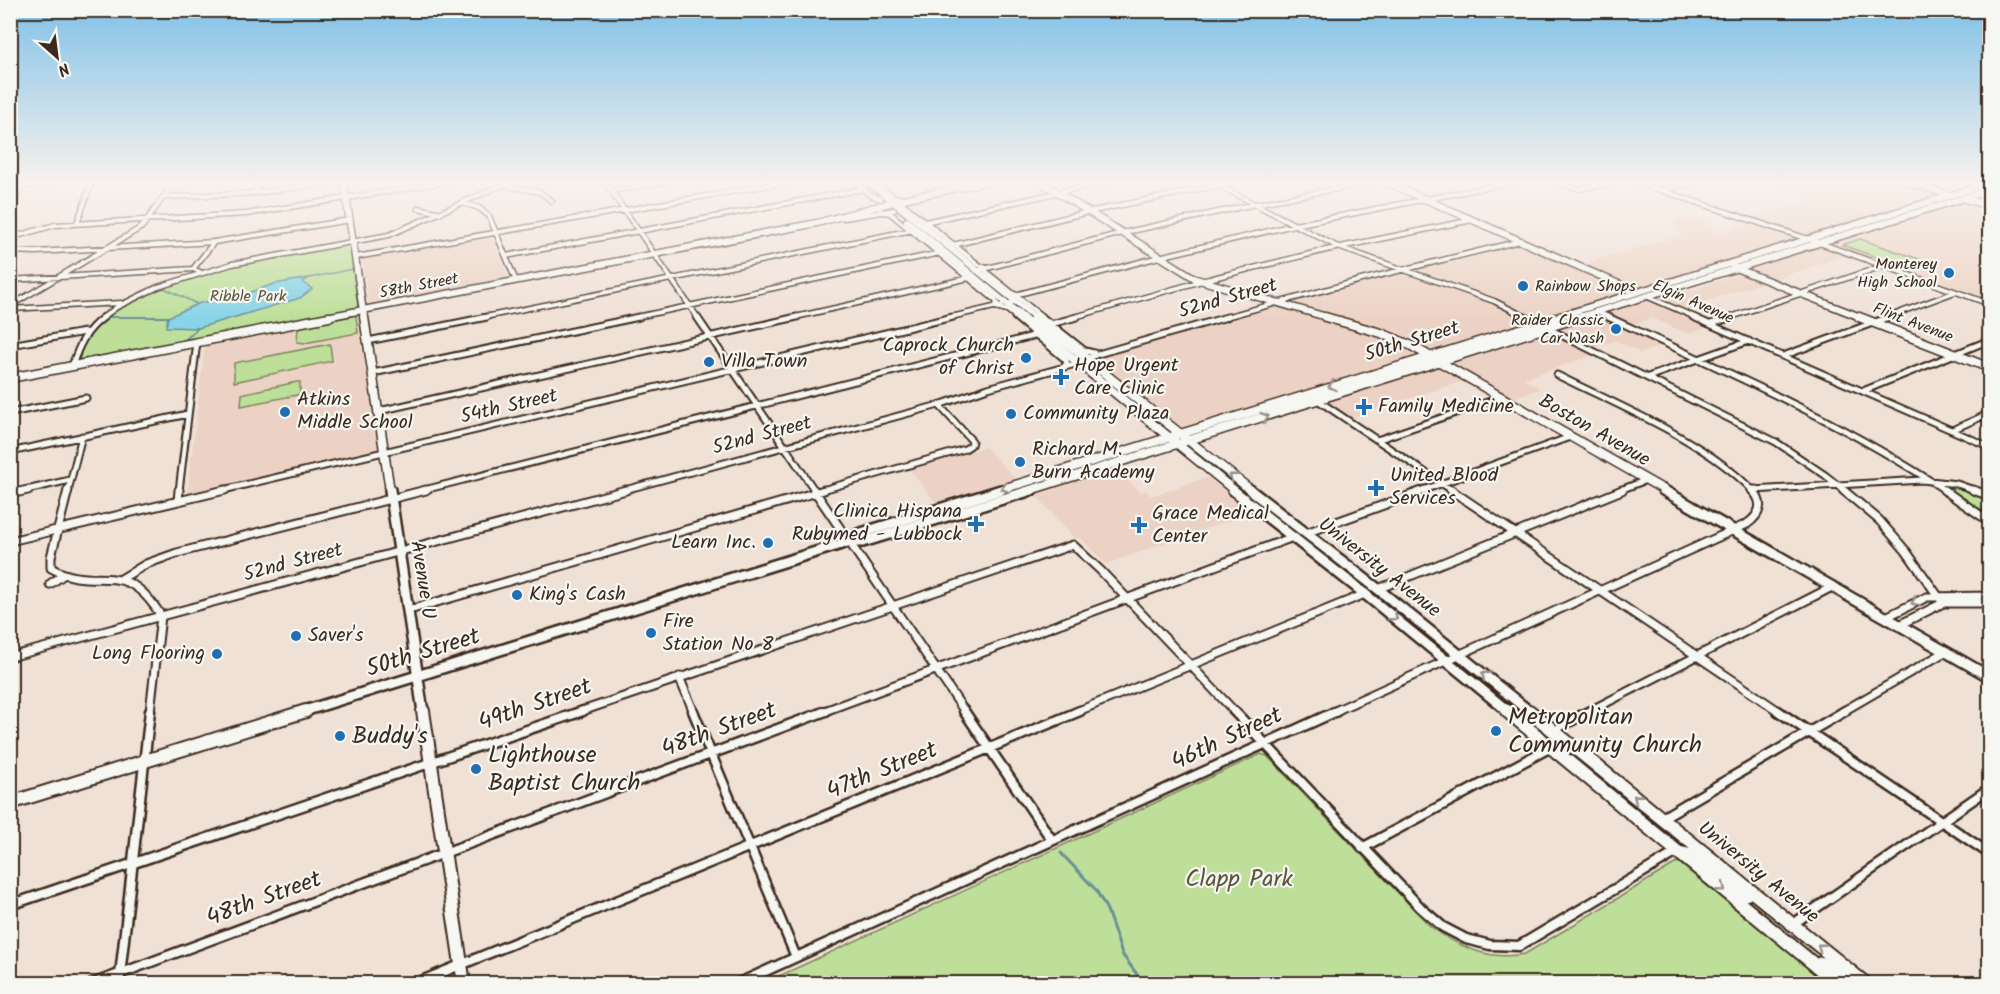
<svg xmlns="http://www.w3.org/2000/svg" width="2000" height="994" font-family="Kalam,sans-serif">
<rect width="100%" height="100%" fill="#f0e1d7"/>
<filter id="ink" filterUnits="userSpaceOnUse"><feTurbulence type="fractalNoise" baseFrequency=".0167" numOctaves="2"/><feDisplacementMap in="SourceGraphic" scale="12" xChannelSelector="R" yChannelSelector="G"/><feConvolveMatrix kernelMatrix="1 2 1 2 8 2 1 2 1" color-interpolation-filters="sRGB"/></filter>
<g filter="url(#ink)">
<path fill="#ecd2c4" d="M1756 182H1895L1938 196 1806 236 1751 218 1811 200Z
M1916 182H1987L1952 192Z
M1962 203 1989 209V302L1826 243Z
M1673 218 1710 222 1714 231 1719 232 1751 222 1798 239 1638 289 1579 265 1681 235Z
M489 235 492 236 509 279 506 281 369 305 362 259 365 257Z
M1518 243 1626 290 1627 291 1537 319 1490 297 1411 269Z
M1816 245 1847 255 1771 280 1745 268Z
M1402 271 1488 300 1530 321 1430 352 1287 304 1286 301Z
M1742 273 1765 282 1680 309 1660 300Z
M1647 299 1651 300 1711 326 1688 334 1652 318 1631 325 1606 313Z
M1274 306 1348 326 1401 343 1420 354 1183 429 1178 428 1095 360 1098 356Z
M357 315 379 451 187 496 205 344Z
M1595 315 1602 316 1665 345 1641 353 1615 341 1595 347 1557 328Z
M1547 330 1597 354 1524 379 1540 389 1510 399 1449 364 1448 361Z
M1437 365 1467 380 1349 418 1325 400Z
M985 447 1016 479 936 503 910 470Z
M1116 470 1141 492 1146 490 1151 496 1208 477 1251 513 1106 564 1080 538 1075 539 1035 495Z"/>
<path fill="#bddf99" stroke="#7c845c" stroke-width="1.5" d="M1860 239 1922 260 1904 267 1842 245Z
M350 245 358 307 354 310 79 362C81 354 82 344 87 336 119 285 240 263 296 254 314 251 333 245 350 245Z
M356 315 358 333 305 343 297 342 298 327Z
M330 344 332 361 234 382V363Z
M297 382H300V393L297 395 241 406 242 394 245 393Z
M1950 485 1989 498V515L1951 491 1948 488Z
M1261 754 1267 756 1430 926C1458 947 1489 961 1525 954L1678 862 1826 983H764Z"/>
<path fill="#88d4e8" stroke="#699097" stroke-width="1.5" d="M309 278 303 282 312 289 300 298 198 328 166 327 168 317 200 303 245 294 274 284Z"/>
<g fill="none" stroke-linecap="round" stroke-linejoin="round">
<path stroke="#699097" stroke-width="1.5" d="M309 278 353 269
M162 287 197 304
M108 317H168"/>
<path stroke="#699097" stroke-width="2" d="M108 317H168
M184 341 198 328"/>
<path stroke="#699097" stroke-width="3" d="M1061 853 1096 890 1107 910 1122 954 1144 984"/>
<defs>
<path id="street-far3" d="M605 182 698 318
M855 182 870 195 881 199
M875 182 894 197 904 199 902 203 979 265 987 268 986 271 990 275 1044 318
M1212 182 1338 247 1494 301 1528 318
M1553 182 1578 189 1617 182
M1636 182 1817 242 1990 304
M503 185 540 192 552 201
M1661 190 1694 182
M611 191 665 182
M253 193 263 182
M164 197 257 193 332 182
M462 203 479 208 489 216 516 281
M418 208 441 213
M10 211 24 182
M880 211 890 213 995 300 997 303 995 307 1007 310 1017 318
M844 218 894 210
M925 222 1105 182
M77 223 92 182
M10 238 55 225 246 214 447 182
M953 245 1088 212 1234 182
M10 251 36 252 214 242 350 220
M506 256 863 189
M356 257 786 182
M193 269 214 242
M976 271 1122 233 1255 204 1374 182
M10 280 193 269 200 272
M1015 295 1159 257 1294 225 1514 182
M1646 296 1697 318
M10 306 142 227 174 182
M10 309 121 303
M1596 311 1611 318
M102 318 117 307 158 287 232 264 389 235 509 182
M480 318 912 230
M632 318 940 253
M791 318 969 278
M947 318 1015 302
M1071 318 1209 279 1326 250 1472 220
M1222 318 1361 280 1520 241
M1728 318 1883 266
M1885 318 1955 292"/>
<path id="street-far2" d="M697 317 815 491
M1015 317 1065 359 1067 363 1064 367
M1042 317 1085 351 1094 353
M1525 317 1776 442 1825 475 1845 491
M1608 317C1723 370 1841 421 1946 491
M1693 317 1990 447
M1051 324 1077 317
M1711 324 1733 317
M368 341 487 317
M10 345 85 332
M1783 356 1889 317
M72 366C79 345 86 330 104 317
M373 373 639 317
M1557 375C1619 406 1706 441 1753 491
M1648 377 1749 341
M1863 391 1990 340
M1316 399 1453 491
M379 411 797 317
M10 413 86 398
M1952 430 1990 413
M1377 440 1502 397
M10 452 188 414
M1753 490 1922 480 1957 484 1977 491
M22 491 70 480
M68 491 82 436
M179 491 197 342
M219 491 953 317
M420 491 1037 335
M621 491 939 405 988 388 1072 365 1098 354 1227 317
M819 491 965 449 971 445 972 441 939 405
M1421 491 1570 437
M1618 491 1646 480"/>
<path id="street-far1" d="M68 490 51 557V568C98 594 123 554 161 616L150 712
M814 490 965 712
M1451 490 1780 712
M1753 490H1756
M1843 490 1879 520 1906 551 1943 603
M1944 490 1990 522
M1973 490 1990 496
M10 494 28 490
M178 501 179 490
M1306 533 1425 490
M10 541 225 490
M121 579 146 564 177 553 426 490
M50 584 63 575
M1378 589 1622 490
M409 610 824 490
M1886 617 1927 597 1990 596
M1899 625 1943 603H1990
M10 657 626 490
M679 677 694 712
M579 712 1073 545 1100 570 1235 712
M822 712 1293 537
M1076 712 1365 594
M1333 712 1747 524C1760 515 1765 503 1752 490
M1588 712 1832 587
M1842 712 1945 652"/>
<path id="street" d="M693 711 796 957
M964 711 1052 840
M1234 711 1421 908 1443 927 1466 939 1490 945 1519 946 1677 852
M1778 711 1990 854
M1561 726 1590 711
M1662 818 1845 711
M1362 848 1551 747
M10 905 583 711
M1793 924 1990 788
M92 984 826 711
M119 984 150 711
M414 984 1080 711
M737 984 1337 711"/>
<path id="secondary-far3" d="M344 182 364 318
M869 182 1036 318
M1041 182 1196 279 1330 318
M1386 182 1637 292
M1907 182 1950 195
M10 187 50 182
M1965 199 1990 206
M907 221 1024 318
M1733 267 1863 318
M321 318 817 223 904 199 985 182
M1554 318 1990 183
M1576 318 1990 190"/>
<path id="secondary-far2" d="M364 317 390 491
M1022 317 1235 491
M1034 317 1252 491
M1325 317 1381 333 1410 345 1666 491
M1859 317 1990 368
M10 378 329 317
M996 491 1559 317
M1027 491 1581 317"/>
<path id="secondary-far1" d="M390 490 423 712
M1233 490 1365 594 1509 712
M1250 490 1378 589 1530 712
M1663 490 1990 677
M848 542 858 534 1001 490
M301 712 848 542H863L1032 490"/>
<path id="secondary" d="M423 711 464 984
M1507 711 1838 984
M1529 711 1866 984
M10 803 306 711
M1677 852 1698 857 1747 894
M1821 963 1850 984"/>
</defs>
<use href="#street-far3" stroke="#3b2a1e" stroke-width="7"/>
<use href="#street-far2" stroke="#3b2a1e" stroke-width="9"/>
<use href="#street-far1" stroke="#3b2a1e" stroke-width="11"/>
<use href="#street" stroke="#3b2a1e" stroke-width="13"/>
<use href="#secondary-far3" stroke="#3b2a1e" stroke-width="9"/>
<use href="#secondary-far2" stroke="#3b2a1e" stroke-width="11"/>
<use href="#secondary-far1" stroke="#3b2a1e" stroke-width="14"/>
<use href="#secondary" stroke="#3b2a1e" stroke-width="16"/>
<use href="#street-far3" stroke="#f6f6f2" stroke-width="4"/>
<use href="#street-far2" stroke="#f6f6f2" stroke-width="5"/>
<use href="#street-far1" stroke="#f6f6f2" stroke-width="7"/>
<use href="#street" stroke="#f6f6f2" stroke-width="8"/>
<use href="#secondary-far3" stroke="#f6f6f2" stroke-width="6"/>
<use href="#secondary-far2" stroke="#f6f6f2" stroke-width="8"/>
<use href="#secondary-far1" stroke="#f6f6f2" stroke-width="9"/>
<use href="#secondary" stroke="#f6f6f2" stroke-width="12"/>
</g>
<defs><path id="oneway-chevron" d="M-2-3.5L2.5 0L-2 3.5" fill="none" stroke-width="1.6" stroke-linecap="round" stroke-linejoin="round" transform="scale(1.5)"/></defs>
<g stroke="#989088">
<use href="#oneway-chevron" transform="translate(1332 386) rotate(162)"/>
<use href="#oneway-chevron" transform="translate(1265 417) rotate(-19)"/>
<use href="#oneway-chevron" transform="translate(1233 477) rotate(-142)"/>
<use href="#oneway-chevron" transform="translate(1005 488) rotate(163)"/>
<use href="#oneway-chevron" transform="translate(1915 602) rotate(155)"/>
<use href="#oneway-chevron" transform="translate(1394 617) rotate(39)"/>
<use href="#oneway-chevron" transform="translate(1485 675) rotate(-141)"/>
<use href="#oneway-chevron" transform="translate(1637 798) rotate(-141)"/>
<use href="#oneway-chevron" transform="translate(1722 888) rotate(39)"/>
<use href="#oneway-chevron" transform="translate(1821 947) rotate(-141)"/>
</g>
</g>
<linearGradient id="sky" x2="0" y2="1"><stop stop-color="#81c1e8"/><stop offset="0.57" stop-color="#f8f2ed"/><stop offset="1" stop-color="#f8f2ed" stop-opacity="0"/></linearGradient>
<rect width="2000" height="321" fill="url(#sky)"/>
<g fill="#1f6fb2" stroke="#f6f6f2" stroke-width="2">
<circle cx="1949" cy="273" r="6"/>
<circle cx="1523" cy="286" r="6"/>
<circle cx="1616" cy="329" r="6"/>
<circle cx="1026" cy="358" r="6"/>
<circle cx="709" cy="362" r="6"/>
<path d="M1058 368h6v6h6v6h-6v6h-6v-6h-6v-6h6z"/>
<path d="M1361 398h6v6h6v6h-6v6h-6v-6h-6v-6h6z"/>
<circle cx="285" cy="412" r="6"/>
<circle cx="1011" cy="414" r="6"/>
<circle cx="1020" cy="462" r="6"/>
<path d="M1373 479h6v6h6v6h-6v6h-6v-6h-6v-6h6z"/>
<path d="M973 515h6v6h6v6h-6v6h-6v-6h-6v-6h6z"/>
<path d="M1136 516h6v6h6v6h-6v6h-6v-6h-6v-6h6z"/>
<circle cx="768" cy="543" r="6"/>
<circle cx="517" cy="595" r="6"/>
<circle cx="651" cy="633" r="6"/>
<circle cx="296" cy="636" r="6"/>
<circle cx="217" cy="654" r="6"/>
<circle cx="1496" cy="731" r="6"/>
<circle cx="340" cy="736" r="6"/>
<circle cx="476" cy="769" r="6"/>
</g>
<g text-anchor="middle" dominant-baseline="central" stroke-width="4.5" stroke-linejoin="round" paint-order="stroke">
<g font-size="16" fill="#3b2a1e" stroke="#f6f6f2" text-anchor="end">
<text x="1937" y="264">Monterey<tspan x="1937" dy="18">High School</tspan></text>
<text x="1535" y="286" text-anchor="start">Rainbow Shops</text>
<text x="1604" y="320">Raider Classic<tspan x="1604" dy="18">Car Wash</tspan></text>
</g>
<g font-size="16" fill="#3b2a1e" stroke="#f6f6f2">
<text transform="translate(419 286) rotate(-11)">58th Street</text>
<text transform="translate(1693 302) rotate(24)">Elgin Avenue</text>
<text transform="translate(1913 323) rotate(21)">Flint Avenue</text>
</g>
<g font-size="16" fill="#5c573d" stroke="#f6f6f2">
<text x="248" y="296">Ribble Park</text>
</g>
<g font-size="20" fill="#3b2a1e" stroke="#f6f6f2">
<text transform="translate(1228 299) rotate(-16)">52nd Street</text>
<text transform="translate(1412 342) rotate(-17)">50th Street</text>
<text transform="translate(509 407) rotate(-13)">54th Street</text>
<text transform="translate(1594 431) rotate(30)">Boston Avenue</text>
<text transform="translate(762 436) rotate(-15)">52nd Street</text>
<text transform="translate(293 563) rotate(-15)">52nd Street</text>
<text transform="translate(1379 568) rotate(38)">University Avenue</text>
<text transform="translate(422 580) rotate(81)">Avenue U</text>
<text transform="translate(1758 873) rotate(39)">University Avenue</text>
</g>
<g font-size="20" fill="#3b2a1e" stroke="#f6f6f2" text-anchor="start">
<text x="1014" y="346" text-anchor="end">Caprock Church<tspan x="1014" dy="23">of Christ</tspan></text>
<text x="721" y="362">Villa Town</text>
<text x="1074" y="366">Hope Urgent<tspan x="1074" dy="23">Care Clinic</tspan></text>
<text x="297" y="400">Atkins<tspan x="297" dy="23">Middle School</tspan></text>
<text x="1378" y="407">Family Medicine</text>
<text x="1023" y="414">Community Plaza</text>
<text x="1032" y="450">Richard M.<tspan x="1032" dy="23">Burn Academy</tspan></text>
<text x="1390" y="476">United Blood<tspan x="1390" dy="23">Services</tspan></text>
<text x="962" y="512" text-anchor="end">Clinica Hispana<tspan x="962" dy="23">Rubymed - Lubbock</tspan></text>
<text x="1152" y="514">Grace Medical<tspan x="1152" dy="23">Center</tspan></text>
<text x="756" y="543" text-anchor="end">Learn Inc.</text>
<text x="529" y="595">King's Cash</text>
<text x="663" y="622">Fire<tspan x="663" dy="23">Station No 8</tspan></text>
<text x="308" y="636">Saver's</text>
<text x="205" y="654" text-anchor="end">Long Flooring</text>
</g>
<g font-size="24" fill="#3b2a1e" stroke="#f6f6f2">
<text transform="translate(423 653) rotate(-17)">50th Street</text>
<text transform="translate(535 705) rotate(-19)">49th Street</text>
<text transform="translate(719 730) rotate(-20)">48th Street</text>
<text transform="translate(1227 739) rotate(-25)">46th Street</text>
<text transform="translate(882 771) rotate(-22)">47th Street</text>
<text transform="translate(264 899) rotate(-20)">48th Street</text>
</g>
<g font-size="24" fill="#3b2a1e" stroke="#f6f6f2" text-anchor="start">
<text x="1508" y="717">Metropolitan<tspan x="1508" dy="28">Community Church</tspan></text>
<text x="352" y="736">Buddy's</text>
<text x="488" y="755">Lighthouse<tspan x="488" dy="28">Baptist Church</tspan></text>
</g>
<g font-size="24" fill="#5c573d" stroke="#f6f6f2">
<text x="1239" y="879">Clapp Park</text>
</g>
</g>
<rect width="2000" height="994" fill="none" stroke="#f6f6f2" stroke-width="36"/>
<rect x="18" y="18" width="1964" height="958" fill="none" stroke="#3b2a1e" stroke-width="2" filter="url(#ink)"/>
<g transform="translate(57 57) rotate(152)" stroke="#f6f6f2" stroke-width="4.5" paint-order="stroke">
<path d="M0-4.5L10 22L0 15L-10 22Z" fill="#3b2a1e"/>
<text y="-9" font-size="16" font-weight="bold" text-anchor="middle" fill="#3b2a1e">N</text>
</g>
</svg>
